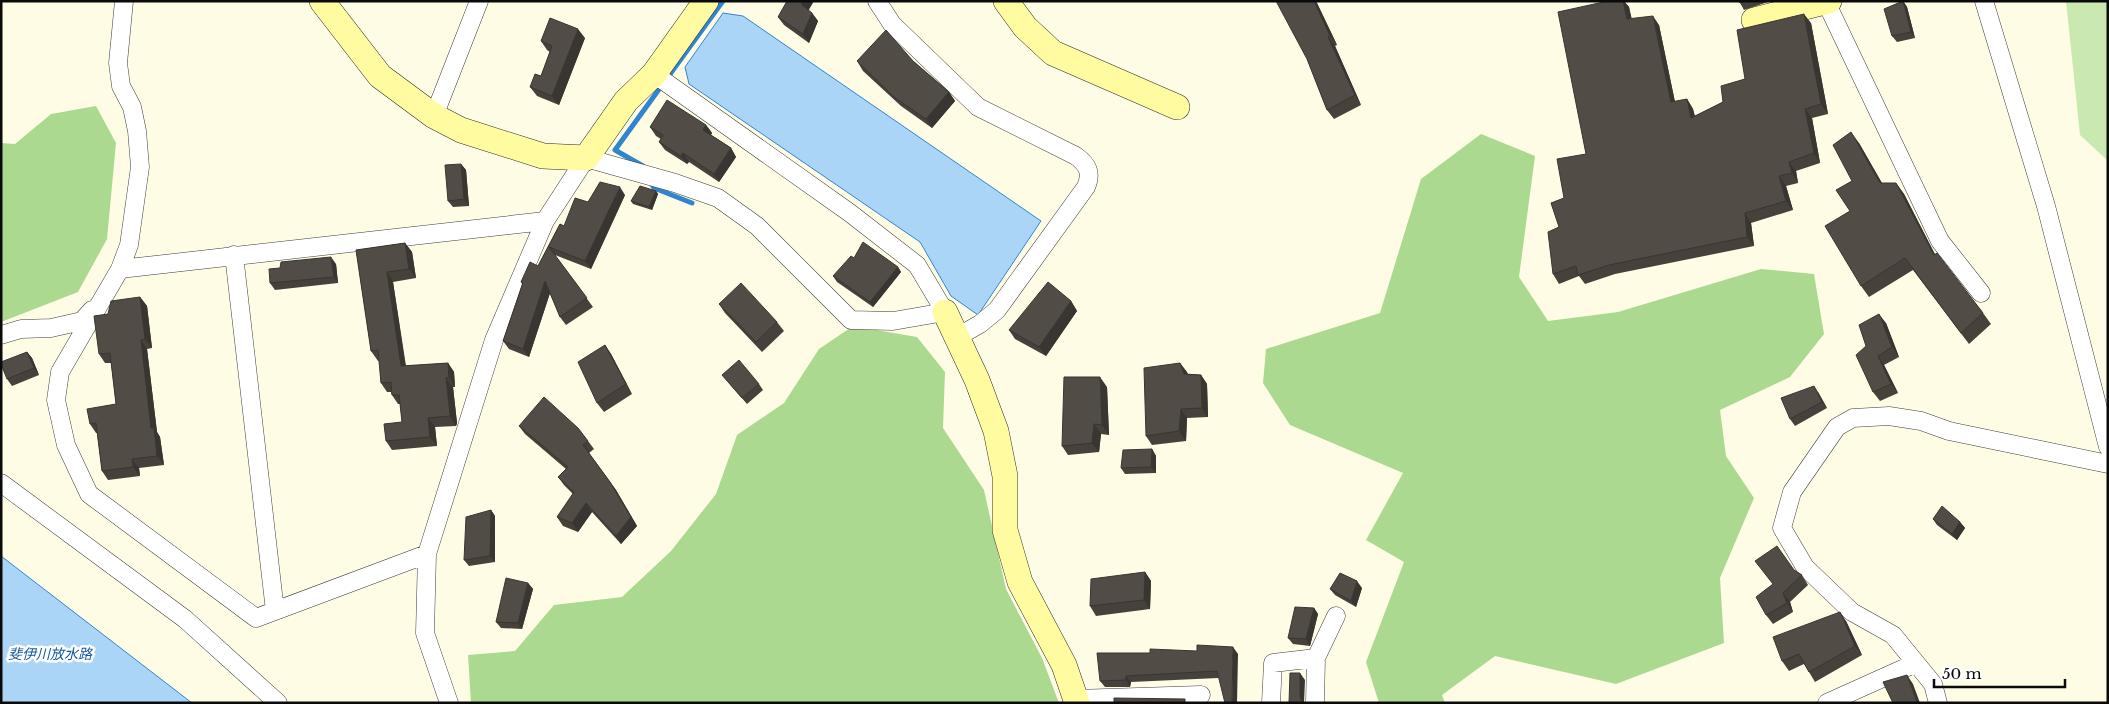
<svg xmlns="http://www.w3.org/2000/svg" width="2109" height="704" font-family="'Libre Baskerville','Noto Sans JP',serif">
<rect width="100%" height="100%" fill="#fffce6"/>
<path fill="#cae9b1" d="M2066 1H2108V161L2080 135Z"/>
<path fill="#acd990" d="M96 106 116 143 107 239 78 292 1 322V143L15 144 51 114Z
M1481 134 1535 156 1519 277 1548 321 1618 312 1761 269 1814 274 1824 334 1790 377 1720 410 1726 456 1754 498 1720 578 1724 643 1616 684 1495 656 1442 695 1445 703H1379L1366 662 1404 562 1366 540 1403 473 1290 425 1263 383 1266 349 1380 313 1421 179Z
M853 326 917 337 945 372 943 428 984 490 1006 589 1042 658 1059 703H471L468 655 515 651 554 605 622 597 671 551 716 494 737 435 784 403 819 349Z"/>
<path fill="#abd5f7" stroke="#3185cf" d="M723 13 743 16 1041 221 978 315 951 296 920 242 689 84 685 67Z
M1 556 192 703H1Z"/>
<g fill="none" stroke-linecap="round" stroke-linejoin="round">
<path stroke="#3185cf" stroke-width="5" d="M643 166 615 150 723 1
M650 181 654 188 692 203"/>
<defs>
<path id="street" d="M124 1 118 63 121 86 132 107 137 131 140 167 129 245 120 269 60 372 56 400 66 445 89 494 256 618 427 554
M877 1 892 24 978 107 1076 156C1088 165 1092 173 1086 187L997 310 980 324 957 337
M1984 1 2046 206 2108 447
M1826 2 1940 241 1981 293
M434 116 479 1
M234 255 275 611
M120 269 545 221
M1 335 21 329 51 328 82 321 92 310
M1 483 185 619 278 703
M1075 699 1201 695
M449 703 425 633 427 554 494 340 545 221 586 158 675 183 718 198 757 226 851 320 893 321 945 312 917 265 850 213 654 74
M1271 703 1273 663 1316 658 1336 616
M1315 703 1316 658
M1827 703 1916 663
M1938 703 1933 684 1893 635 1852 612 1805 567 1782 528 1792 492 1837 427 1853 418 1889 416 1921 421 1949 431 2108 464"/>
<path id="secondary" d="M322 1 380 76 434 116 461 130 543 156 586 158 626 101 654 74 706 1
M1006 1 1025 27 1053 53 1177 107
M1754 20 1829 1
M945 312 977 380 996 431 1005 476V530L1020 582 1064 665 1077 703"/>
</defs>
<use href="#street" stroke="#3d3d3d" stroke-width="19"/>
<use href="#secondary" stroke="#2c2c2c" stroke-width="26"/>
<use href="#street" stroke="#fff" stroke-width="18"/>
<use href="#secondary" stroke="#fffba1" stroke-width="25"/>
</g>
<path fill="#47413c" d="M1316 1 1337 45 1335 46 1361 105 1334 119 1327 110 1307 59Z
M1608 1H1624L1629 7 1631 18 1659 25 1675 102 1687 99 1693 109 1695 116 1723 102 1745 79 1811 23 1828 114 1812 118 1820 163 1796 171 1798 183 1786 186 1793 210 1751 223 1754 246 1615 274 1585 284 1579 276 1559 284 1553 274 1559 227 1564 198 1586 154Z
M1739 1H1768V2L1744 10Z
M1903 1 1907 7 1915 38 1897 42 1892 36Z
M812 13 818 21 809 43 784 25 778 17Z
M585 38 559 105 537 96 530 87 541 76 550 52 547 50 541 41Z
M857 61H913L949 92 955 101 932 128 901 106 863 71Z
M706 125 712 133 711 135 731 148 736 157 719 182 689 162 687 164 665 150 659 142 661 139 656 136 650 127Z
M1859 143 1882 183H1896L1904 194 1935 254 1983 313 1991 324 1969 344 1913 270 1869 297 1861 286 1850 211 1852 181Z
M461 164 466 170 469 206 453 207 448 201Z
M656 191 658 194 652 210 633 204 631 201Z
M625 195 591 269 555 255 593 307 566 325 560 317 550 293 529 357 509 349 503 341 522 284 521 282 538 266 560 224 564 226 588 202Z
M405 243 412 252 416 278 393 282 406 366 448 363 454 372 455 387H453L457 423 456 426 435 427 437 446 392 450 386 441 402 422 400 404H398L392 395 391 392H387L381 383 379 361H378L371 351 356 250Z
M336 264 338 283 275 290 270 283Z
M898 267 901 272 873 307 837 282 833 276Z
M140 297 147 306 152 348 147 349 157 432 160 437 164 465 139 468 140 476 108 480 102 471 97 433H96L90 424 116 404 111 363H105L99 354 108 314Z
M1071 301 1077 311 1046 356 1015 339 1009 330Z
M719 304 777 322 784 331 762 352 725 313Z
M1886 323 1899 357 1884 365 1898 393 1880 401 1873 392 1866 346Z
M605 345 611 354 632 394 604 412 597 403Z
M27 352 32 358 39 375 12 386 7 379Z
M1180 363 1188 374 1201 375 1207 384 1208 417 1187 418 1186 441 1152 445 1146 436Z
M722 375 759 384 763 390 747 404Z
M1107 387 1109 435 1101 434 1099 452 1068 455 1062 446Z
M1818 392 1827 408 1795 426 1790 419Z
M519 426 588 441 594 449 589 453 616 490 637 526 621 544 592 512 578 532 563 526 557 517 573 494 564 485 558 477 566 469 525 434Z
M1152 449 1156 456V473L1125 474 1121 468Z
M491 510 495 516V562L469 566 464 560Z
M1933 519 1960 522 1965 528 1957 540 1937 525Z
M1794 570 1802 575 1808 585 1790 602 1793 612 1773 624 1766 615Z
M1145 572 1151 581 1150 609 1096 616 1090 606Z
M528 583 533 589 522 629 501 628 496 622Z
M1362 588 1356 607 1335 595 1330 589Z
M1314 608 1318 614 1310 646 1293 644 1288 638Z
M1846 621 1862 655 1815 682 1809 672 1804 664 1789 671 1782 661Z
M1197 651 1238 654 1218 678 1131 682 1130 687H1105L1100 681 1150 653Z"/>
<path fill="#393531" d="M803 1H814L807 13 801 4Z
M1314 1H1316L1337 45 1330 36Z
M1623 1H1624L1629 7 1634 28 1627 19Z
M1903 1 1907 7 1915 38 1911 32Z
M812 13 818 21 809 43 803 34Z
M1804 14 1811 23 1828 114 1821 104Z
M1653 16 1659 25 1677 112 1671 102Z
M578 29 585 38 559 105 552 96Z
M1328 37 1335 46 1361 105 1355 95Z
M949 92 955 101 932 128 926 119Z
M1687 99 1693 109 1697 127 1691 118Z
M1805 109 1812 118 1820 163 1814 153Z
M706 125 712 133 709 138 703 130Z
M1851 132 1859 143 1888 194 1880 183Z
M731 148 736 157 719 182 714 174Z
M683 153 689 162 687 164 681 156Z
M1789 162 1796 171 1798 183 1792 173Z
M461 164 466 170 469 206 464 199Z
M1779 176 1786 186 1793 210 1786 201Z
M1896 183 1904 194 1941 267 1934 255Z
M620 187 625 195 591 269 585 261Z
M656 191 658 194 652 210 649 207Z
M1745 213 1751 223 1754 246 1747 237Z
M405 243 412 252 416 278 409 269Z
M331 257 336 264 338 283 334 277Z
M898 267 901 272 873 307 870 302Z
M387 272 393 282 407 376 401 366Z
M545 281 551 290 529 357 523 349Z
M140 297 147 306 152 348 145 339Z
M1071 301 1077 311 1046 356 1039 347Z
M1879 314 1886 323 1899 357 1892 347Z
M141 340 147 349 157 432 160 437 164 465 157 456 151 428Z
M605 345 611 354 632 394 626 384Z
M27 352 32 358 39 375 34 368Z
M1878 356 1884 365 1898 393 1891 384Z
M448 363 454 372 455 387 449 377Z
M1180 363 1187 372 1191 383 1184 374Z
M1201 375 1207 384 1208 417 1202 408Z
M1100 377 1107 387 1109 435 1102 425Z
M446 378 453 387 457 423 456 426 450 416Z
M1814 386 1818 392 1827 408 1822 402Z
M1181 409 1187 418 1186 441 1179 431Z
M428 418 435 427 437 446 430 437Z
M1094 424 1101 434 1099 452 1092 443Z
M1152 449 1156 456V473L1151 467Z
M132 459 139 468 140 476 133 467Z
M610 482 616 490 637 526 621 544 616 536Z
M586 503 592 512 578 532 572 523Z
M491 510 495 516V562L490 556Z
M1960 522 1965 528 1957 540 1952 534Z
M1145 572 1151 581 1150 609 1144 600Z
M1357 581 1362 588 1356 607 1351 601Z
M528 583 533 589 522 629 518 623Z
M1783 593 1790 602 1793 612 1787 603Z
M1314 608 1318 614 1310 646 1306 639Z
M1840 612 1846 621 1862 655 1855 646Z
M1233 647 1238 654 1237 703H1232Z
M1300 673 1305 680 1304 703H1302L1300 697Z
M1907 675 1913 684 1920 703H1917Z
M1126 676 1131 682 1130 687 1126 680Z"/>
<path fill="#524c46" stroke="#393531" d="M787 1H803L801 4 812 13 803 34 778 17Z
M1276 1H1314L1330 36 1328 37 1355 95 1327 110 1307 59Z
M1608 1H1623L1627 19 1653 16 1671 102 1687 99 1691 118 1723 102 1721 86 1745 79 1737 30 1804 14 1821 104 1805 109 1814 153 1789 162 1792 173 1779 176 1786 201 1745 213 1747 237 1609 265 1578 275 1576 266 1553 274 1548 232 1559 227 1551 203 1564 198 1557 159 1586 154 1558 12Z
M1739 1H1746L1740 3Z
M1903 1 1911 32 1892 36 1884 9Z
M550 18 578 29 552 96 530 87 535 74 541 76 552 46 541 41Z
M886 30 913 61 949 92 926 119 894 97 857 61Z
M667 100 706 125 703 130 731 148 714 174 683 153 681 156 659 142 663 135 650 127Z
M1851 132 1880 183H1896L1934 255 1937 253 1983 313 1961 333 1905 258 1861 286 1825 226 1850 211 1836 190 1852 181 1833 145Z
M461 164 464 199 448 201 445 165Z
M600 182 620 187 585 261 549 247 587 298 560 317 545 281 523 349 503 341 523 283 521 282 530 262 538 266 560 224 564 226 575 198 588 202Z
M640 186 656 191 649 207 631 201Z
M863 242 898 267 870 302 833 276 851 256 854 258Z
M405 243 409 269 387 272 401 366 448 363 449 377 446 378 450 414V416L428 418 430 437 386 441 384 424 402 422 399 395H392L391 382 381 383 378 350 371 351 356 250Z
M331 257 334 277 270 283 269 269 280 268 281 262Z
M1048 282 1071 301 1039 347 1009 330Z
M741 283 777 322 756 342 719 304Z
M140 297 145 339 141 340 151 428H154L157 456 132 459 133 467 102 471 96 423 90 424 87 409 116 404 110 353 99 354 94 316 108 314 111 301Z
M1879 314 1892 347 1878 356 1891 384 1873 392 1856 355 1866 346 1859 325Z
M605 345 626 384 597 403 578 362Z
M27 352 34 368 7 379 1 364V362Z
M739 360 759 384 742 398 722 375Z
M1180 363 1184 374 1201 375 1202 408 1181 409 1179 431 1146 436 1144 368Z
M1064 377H1100L1102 425 1094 424 1092 443 1062 446Z
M1814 386 1822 402 1790 419 1781 398Z
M544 397 578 428 588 441 583 445 610 482 631 517 616 536 586 503 572 523 557 517 574 492 558 477 568 467 519 426Z
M1152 449 1151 467 1121 468 1123 450Z
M1942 506 1960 522 1952 534 1933 519Z
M491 510 490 556 464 560 466 517Z
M1777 546 1794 570 1802 575 1783 593 1787 603 1766 615 1756 597 1773 584 1755 561Z
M1145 572 1144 600 1090 606 1091 579Z
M1340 573 1357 581 1351 601 1330 589Z
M506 578 528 583 518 623 496 622Z
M1295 607 1314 608 1306 639 1288 638Z
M1840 612 1855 646 1809 672 1799 654 1782 661 1773 637Z
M1197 645 1233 647 1232 703H1225L1217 671 1126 676V680L1100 681 1097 653H1150V649L1197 651Z
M1290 673H1300V697L1302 703H1289Z
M1907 675 1917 703H1893L1883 682Z
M1114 698 1185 699V703H1114Z"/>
<g text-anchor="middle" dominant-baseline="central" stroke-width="5" stroke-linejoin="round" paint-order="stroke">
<g font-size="14" font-style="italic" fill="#13579c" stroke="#fff">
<text x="50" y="654">斐伊川放水路</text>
</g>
</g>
<rect width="2109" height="704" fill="none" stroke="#0a0a0a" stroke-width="5"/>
<path d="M1934 679v8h131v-8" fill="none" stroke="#0a0a0a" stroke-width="2.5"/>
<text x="1942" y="679" font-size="15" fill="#0a0a0a" stroke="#ffffff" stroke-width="4" paint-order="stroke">50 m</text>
</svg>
